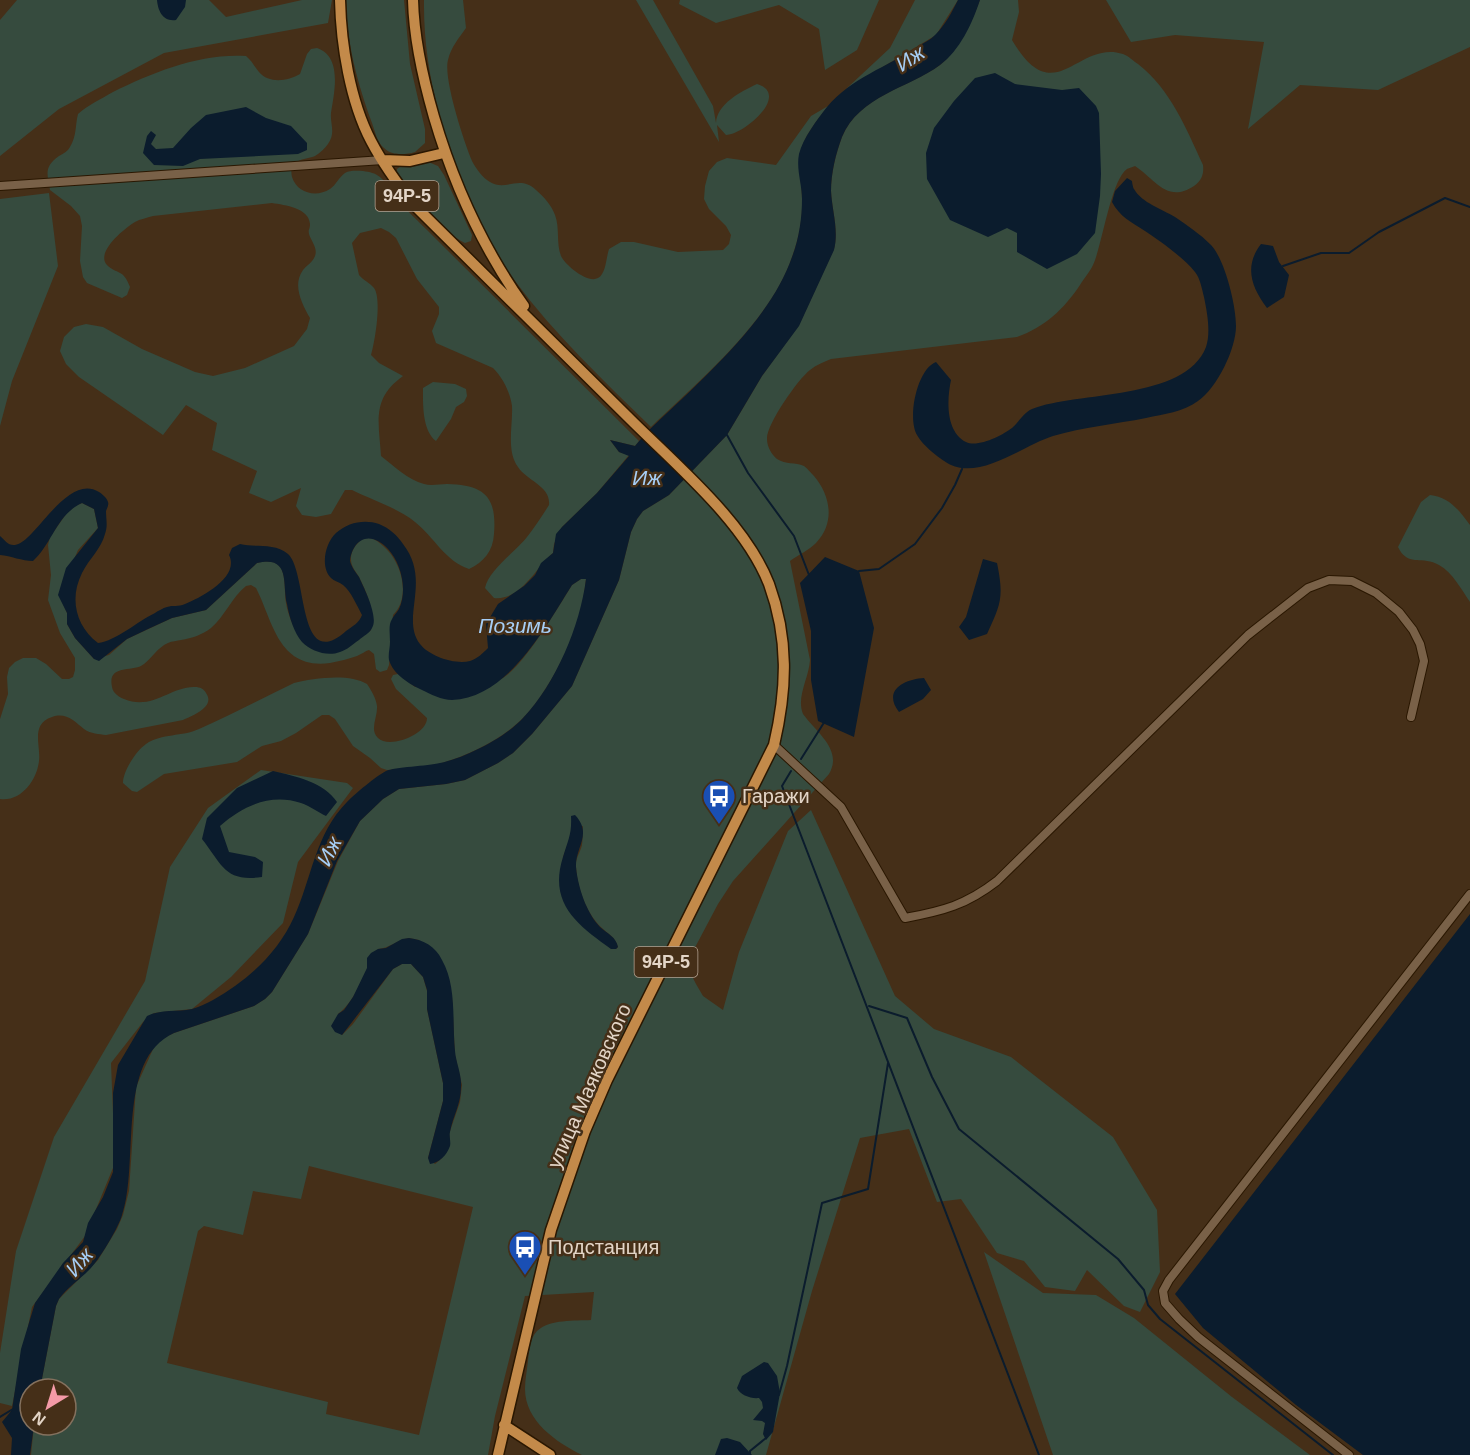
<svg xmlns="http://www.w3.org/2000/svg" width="1470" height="1455" font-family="Arial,sans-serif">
<rect width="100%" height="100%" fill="#452f18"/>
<path fill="#364b3e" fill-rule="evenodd" d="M17 0H209L226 17 302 0H332L328 23 164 53 59 109 0 156V20Z
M346 0H404L410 64 425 129V143L415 152C405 155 392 156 384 148 377 143 375 131 372 123 358 85 346 41 346 0Z
M424 0H463L466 28C459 38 451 47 448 60 443 78 464 142 472 161 476 169 483 178 490 182 506 192 519 174 536 190 544 197 552 206 555 215 560 228 556 243 561 256 565 265 588 284 598 278 606 274 606 258 609 249L621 242H634L678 252 723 250 729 244 731 235 726 226 709 209 704 199 705 186 709 171 717 162 727 158 776 165 811 116 828 106C819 118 808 131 803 144 796 162 802 181 802 198 803 218 799 238 792 257 771 321 699 381 651 427 604 381 555 335 515 281 499 261 488 237 477 214 445 146 423 76 424 0Z
M636 0H653L713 106 716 123C717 104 740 92 757 84 791 94 744 135 726 135L717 125 719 142Z
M680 0H879L857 50 825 70 819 29 779 5 716 23 679 4Z
M915 0H958L936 35 846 89 890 48Z
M980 0H1018L1019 12 1012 40C1055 113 1077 39 1123 54 1129 56 1133 61 1138 64 1171 90 1186 128 1203 165 1204 174 1202 180 1194 186 1167 204 1155 179 1135 166 1135 166 1127 169 1127 169 1111 180 1102 246 1093 265 1090 272 1084 278 1080 285 1064 309 1045 327 1017 337L831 359C824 362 816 365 810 370 798 379 766 425 767 439 767 447 772 455 777 459 786 465 795 462 804 466 807 468 811 473 814 476 830 495 836 522 816 543 809 550 798 555 790 561L810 660C809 678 796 697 803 714 817 733 843 750 829 774L733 881 718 904 691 955 690 972 696 984 703 996 723 1010 739 952 788 831 811 810 895 996 934 1029 1011 1057 1113 1137 1157 1210 1160 1272 1140 1312 1124 1306 1087 1270 1075 1291 1045 1287 1024 1261 997 1253 961 1199 937 1202 909 1129 860 1138 812 1291 766 1455H582C556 1442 525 1421 525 1389 525 1380 527 1370 528 1361 529 1351 530 1338 537 1331 550 1319 575 1321 591 1320L594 1292 525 1296 495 1416 488 1455H31L34 1425H66V1389H40L56 1306 59 1299 98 1260 117 1229 123 1215 129 1191 136 1087 154 1047 163 1038 174 1033 254 1006 265 999 272 992 308 934 338 861 360 821 383 799 399 789 446 784 465 780 498 763 513 753 532 734 572 686 619 580 631 532 637 519 643 511 669 495 727 435 762 376 799 325 834 249C839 230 832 211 831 191 831 173 836 153 842 137 859 96 908 88 940 65 958 51 972 21 980 0ZM583 826C582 832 583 839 582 845 580 853 575 859 576 867 577 886 585 909 597 923 604 932 615 935 618 947L616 949 560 889 563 857 572 832ZM409 938 419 940 452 997 455 1055 462 1085 460 1102 449 1134 450 1145 441 1159 435 1164 428 1158 443 1101V1083L427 1009V991L423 977 411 964H402L393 969 353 1024 342 1035 338 1014C358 999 364 970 378 949 390 948 397 940 409 938ZM309 1166 473 1207 419 1435 326 1414 328 1402 167 1363 198 1231 204 1226 243 1235 253 1191 301 1199Z
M1106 0H1470V47L1378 90 1300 85 1248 129 1264 42 1175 35 1131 42Z
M317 48C343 57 334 93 331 113 330 125 336 132 328 144 325 148 320 153 315 156 304 160 288 159 292 177 297 193 316 198 330 189 336 185 339 177 345 173 350 170 358 171 363 171 370 172 375 173 380 177 386 182 390 189 394 195 405 209 419 222 432 235L639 441 635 446 610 440 619 452 629 455 597 493 562 527 554 544 553 553C536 567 521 601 494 598L485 588C488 571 516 551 527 537 535 527 542 516 549 505 551 486 527 481 518 467 506 451 513 425 512 406 510 392 503 378 493 368L436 343 432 331 439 314V307L417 279 396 238 389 232 381 228 360 233 352 243 359 275C363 280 370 283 374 288 382 299 375 341 371 355L379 363 403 376C371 399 379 422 381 456 394 466 408 480 424 484 431 486 440 484 447 484 484 485 497 496 494 534 493 551 484 562 469 569 445 561 434 537 415 522 398 508 372 500 352 490H345L331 514 316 517 302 515 296 506 301 488 271 502 249 493 257 471 212 450 217 423 186 405 163 435 79 377 66 364 60 351 64 337 74 327 86 324 103 327 142 349 195 372 213 376 245 368 294 346 307 329 310 318C302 304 292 285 303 270 307 265 313 262 315 256 318 248 311 241 309 234 308 229 310 230 310 224 309 208 285 205 272 203L153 216C147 218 140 219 135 222 125 228 95 252 107 265 117 275 123 268 130 287L127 295 122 298 87 283 83 277 80 261 82 226 80 216 71 206 50 190C47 173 44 167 59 156 64 153 68 151 70 147 77 135 75 126 78 114 88 105 101 99 113 92 153 72 201 53 246 56 252 61 254 66 259 72 269 84 288 81 300 74L307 54 311 49Z
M426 161 438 166 444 175 472 235 471 241 465 243C440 231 413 194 397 172V169L401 166Z
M49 193 58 266 12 381 0 426V199Z
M433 382 455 384 466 389 467 396 464 402 456 407 451 419 436 441C422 430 423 404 423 388Z
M1430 495C1449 497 1459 510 1470 525V602C1461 589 1453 573 1439 565 1423 555 1408 568 1398 547L1421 502Z
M82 503 94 509 98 528 78 550 59 595 67 613V624L75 638 94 659 109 655 127 639 172 618 206 610 257 563C290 555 283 582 286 603 288 616 295 631 303 642L350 646 371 630C374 610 368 595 359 577 356 572 351 566 351 560 350 552 357 541 365 538 372 537 377 541 382 545 401 560 412 596 393 615L389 665 387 670 380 672 376 669 374 654 369 650C365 651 362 654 357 656 349 659 339 661 330 663 278 670 273 621 256 588L251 585 246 586C232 597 225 616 211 628 202 635 192 638 181 640 177 641 172 641 168 643 158 647 152 658 144 664 134 673 107 663 112 687 113 693 119 697 124 699 152 711 171 686 195 687 200 687 204 689 206 693 216 707 192 716 183 720L106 735C99 734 91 734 84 729 74 721 66 712 52 717 30 724 41 746 39 761 37 780 21 802 0 799V719L8 694 7 677 9 668 15 662 23 658H36L46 664 62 679H69L73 677 75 670V658L60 633 48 600 51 575 48 545 50 537 66 514 75 506Z
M581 579H586C584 594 582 610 577 624 568 652 544 698 522 719 502 739 469 755 442 763 425 768 405 769 387 770L381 768 370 758 353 746 335 719 329 715H322L296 733 281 741 262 746 237 762 164 774 137 792 132 791 123 783C123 771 136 751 146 744 162 733 182 737 199 729 231 715 263 698 294 683 313 678 350 673 367 684 371 690 376 698 377 706 378 717 369 729 378 738 389 749 427 735 427 718L396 689 391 679 393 675 398 674 415 687C429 686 495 682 503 678 526 663 557 609 572 585Z
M261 770 347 783 353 788 298 862 283 923 231 977 192 1009 154 1013 143 1022 111 1063 115 1163 85 1236 32 1307 12 1406 0 1403V1353L16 1251 54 1137 145 981 170 867 208 808Z
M984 1252 1043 1293 1096 1295 1134 1318 1232 1397 1310 1455H1053Z"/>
<path fill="#0b1c2d" d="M157 0H186L185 7 176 20C163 22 158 11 157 0Z
M958 0H980C972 24 960 50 940 65 909 88 859 96 842 137 836 153 831 173 831 191 832 211 839 230 834 250L799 326 762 376 727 435 669 495 643 511 637 519 631 532 619 580 572 686 532 734 513 753 498 763 465 780 446 784 399 789 383 799 360 821 337 861 308 934 272 992 265 999 254 1006 174 1033C115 1060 140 1163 122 1215 119 1227 98 1262 89 1270 79 1280 68 1287 59 1299L56 1306 40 1389H30V1425H34L30 1455H11L12 1438 2 1422 12 1410 21 1349 35 1303 63 1263 83 1242 88 1223 103 1197 113 1172V1093L118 1065 147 1016C161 1009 177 1012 192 1009 199 1007 207 1003 213 1000 247 981 278 953 294 917 312 878 315 834 347 802 356 793 375 777 386 771 394 767 428 766 440 763 465 758 506 737 523 718 556 683 580 626 586 579H581L572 585C546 626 508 698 452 700 442 700 430 694 422 690 409 684 393 674 389 660 388 654 390 648 390 642 390 636 389 630 390 624 392 617 396 614 399 609 408 590 401 563 388 549 378 538 363 533 354 548 352 551 350 557 350 561 351 566 356 573 359 577 364 588 379 617 372 628 370 633 363 636 359 640 353 644 347 650 340 652 327 657 311 651 302 642 294 633 289 616 287 604 282 584 291 555 257 563L206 610 172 618 148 629 127 639 99 661 94 659 75 638 67 624V613L58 595 66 568 98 528 94 509 82 503C57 514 52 544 33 561 22 561 11 556 0 555V536C5 540 8 546 15 545 35 543 67 472 99 492 102 494 107 498 108 502 109 505 107 508 106 511 106 519 108 526 105 534 101 549 89 559 82 573 69 599 76 626 98 643 116 641 138 621 155 613 158 611 163 608 167 607 173 605 178 607 185 604 202 597 240 577 229 555L232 548 240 544C255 548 274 542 288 554 308 572 297 675 346 631 353 626 359 623 362 615 357 606 351 591 343 585 339 582 334 581 331 578 320 567 325 543 336 533 348 522 365 519 379 524 389 528 397 535 403 544 432 581 400 618 420 644 429 656 455 665 470 661 477 659 483 653 488 648L486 624 498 604 524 586 535 575 541 563 553 553 556 534 562 527 597 493 629 456 619 452 610 440 635 446 645 434C695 385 769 324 792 257 799 239 802 218 802 199 802 184 796 169 799 154 803 138 817 120 827 107 851 78 887 67 917 47 923 43 931 40 936 34 945 25 952 12 958 0Z
M995 73 1015 84 1062 90 1079 88 1096 106 1099 113 1101 174 1100 196 1095 233 1077 254 1047 269 1017 252V233L1007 228 988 237 950 220 927 179 926 153 934 128 954 101 975 78Z
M246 107 266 118 291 126 307 143V150L298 154 200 159 183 166 154 165 143 153 147 136 151 131 156 135 151 144 156 149 173 148 191 128 206 115Z
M1127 178 1132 181C1132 182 1133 188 1134 189 1142 203 1162 209 1175 217 1187 225 1200 234 1211 245 1225 260 1236 305 1236 326 1236 349 1217 388 1198 401 1183 412 1164 414 1146 418 1116 424 1083 427 1053 436 1024 445 982 479 951 465 941 460 923 446 917 435 907 418 917 369 936 362L951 380C947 399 945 431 966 442 978 448 1003 435 1012 428 1019 422 1023 413 1032 409 1077 391 1185 401 1206 347 1211 332 1207 312 1204 297 1202 289 1200 278 1195 272 1184 258 1160 241 1145 231 1131 222 1120 217 1112 202L1115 191Z
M1261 244 1273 246 1279 262 1289 275 1284 297 1267 308C1251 287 1244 266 1261 244Z
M825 557 859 571 874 628 854 737 818 721 811 680V631L800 583Z
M983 559 997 563C1004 597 1001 604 987 634L969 640 959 627 966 617Z
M924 678 931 690 923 699 899 712C882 690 905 679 924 678Z
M273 771C295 776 324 782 337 802L326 816C318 812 310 806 301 803 270 793 243 806 220 826L229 852 255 857 263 862 262 877C225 882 223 866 202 839L207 818 237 788Z
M575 815C593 834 575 847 576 867 577 879 581 893 585 903 589 912 594 921 600 927 608 934 616 937 618 947L616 949H611C578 925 548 904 563 857 568 840 572 834 571 816Z
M1470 914V1455H1363L1296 1405 1203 1328 1175 1294Z
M409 938C424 940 435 946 442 960 457 986 452 1022 455 1051 456 1063 462 1075 461 1087 461 1104 453 1116 450 1132 449 1136 451 1142 450 1146 447 1155 439 1163 430 1164L428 1158 443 1101V1083L427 1009V990L423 977 411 964H402L393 969 342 1035 335 1032 331 1026 338 1014 344 1010 353 997 367 968V958L371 953 378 949 386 948 402 939Z
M764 1362 768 1363 777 1376 780 1393 773 1432 766 1440 763 1434 765 1423 762 1421 753 1420 763 1408 762 1402 759 1398C751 1399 740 1395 737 1388L742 1376Z
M727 1438 740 1442 752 1455H715L721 1439Z"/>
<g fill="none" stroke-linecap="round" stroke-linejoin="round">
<path stroke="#0b1c2d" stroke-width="2" d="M1283 266 1321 253H1349L1379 232 1445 198 1470 207
M727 435 748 473 794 536 809 575
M859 571 879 569 915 544 942 508 955 485 962 469
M801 759 825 721
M791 771 782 786 1039 1455
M869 1006 907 1018 932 1077 959 1129 1118 1259 1144 1290 1148 1305 1160 1319 1333 1455
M779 1395 787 1366 822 1203 868 1189 888 1063
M0 1417 13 1409
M750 1455V1451L766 1438"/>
<defs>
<path id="minor" d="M0 186 383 160
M774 745 841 807 905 918C943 911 966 905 997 881L1248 635 1308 588 1329 580 1352 581 1376 593 1399 612 1413 630 1420 644 1424 661 1411 717
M1349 1455 1198 1337 1179 1319 1165 1303 1163 1291 1169 1280 1470 894"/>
<path id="major" d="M340 0C341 44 350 101 371 141 383 164 399 186 415 206 486 277 558 347 629 418 676 465 745 522 769 584 789 639 787 689 774 745L607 1080 585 1131 551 1230 498 1455
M413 0C414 40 423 79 434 117 454 185 482 247 524 306
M383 160 410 161 444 153
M504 1425 550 1455"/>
</defs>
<use href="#minor" stroke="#2a1701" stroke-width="10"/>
<use href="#major" stroke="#2a1701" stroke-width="13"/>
<use href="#minor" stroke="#796148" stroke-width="8"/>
<use href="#major" stroke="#c38a4a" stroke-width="10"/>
</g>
<defs>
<symbol id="bus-pin" viewBox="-11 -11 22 30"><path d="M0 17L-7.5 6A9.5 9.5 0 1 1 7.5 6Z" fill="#1a4fb4" stroke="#452f18"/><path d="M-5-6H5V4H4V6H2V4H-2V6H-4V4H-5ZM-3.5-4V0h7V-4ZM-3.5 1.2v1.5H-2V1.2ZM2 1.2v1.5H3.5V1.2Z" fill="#fff"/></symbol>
</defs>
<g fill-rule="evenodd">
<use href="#bus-pin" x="700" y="777" width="38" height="52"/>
<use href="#bus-pin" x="506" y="1228" width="38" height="52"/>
</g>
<g text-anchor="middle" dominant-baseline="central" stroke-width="5" stroke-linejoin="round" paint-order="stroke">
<g fill="#452f18" stroke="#b4a392" stroke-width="1.5">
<rect x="375.5" y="181" width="63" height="30" rx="4.5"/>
<rect x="634.5" y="947" width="63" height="30" rx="4.5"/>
</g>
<g font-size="18" font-weight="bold" fill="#e3d5c7">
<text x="407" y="196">94Р-5</text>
<text x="666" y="962">94Р-5</text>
</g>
<g font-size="20" fill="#e3d5c7" stroke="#452f18" text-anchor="start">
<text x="742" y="796">Гаражи</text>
<text x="548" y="1247">Подстанция</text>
</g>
<g font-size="20" fill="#e3d5c7" stroke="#452f18">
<text transform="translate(589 1086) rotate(-66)">улица Маяковского</text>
</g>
<g font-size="21" font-style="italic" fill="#a6cef6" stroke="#452f18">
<text transform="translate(910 58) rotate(-33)">Иж</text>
<text x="647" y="477">Иж</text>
<text x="515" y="625">Позимь</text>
<text transform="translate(329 851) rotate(-63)">Иж</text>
<text transform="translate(79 1262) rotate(-50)">Иж</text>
</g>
</g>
<g transform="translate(48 1407) rotate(218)"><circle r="28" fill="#452f18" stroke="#84715e" stroke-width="1.5"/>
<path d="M0-4.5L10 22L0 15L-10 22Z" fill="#f49aa7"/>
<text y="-9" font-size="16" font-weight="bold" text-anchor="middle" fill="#e3d5c7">N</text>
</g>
</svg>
